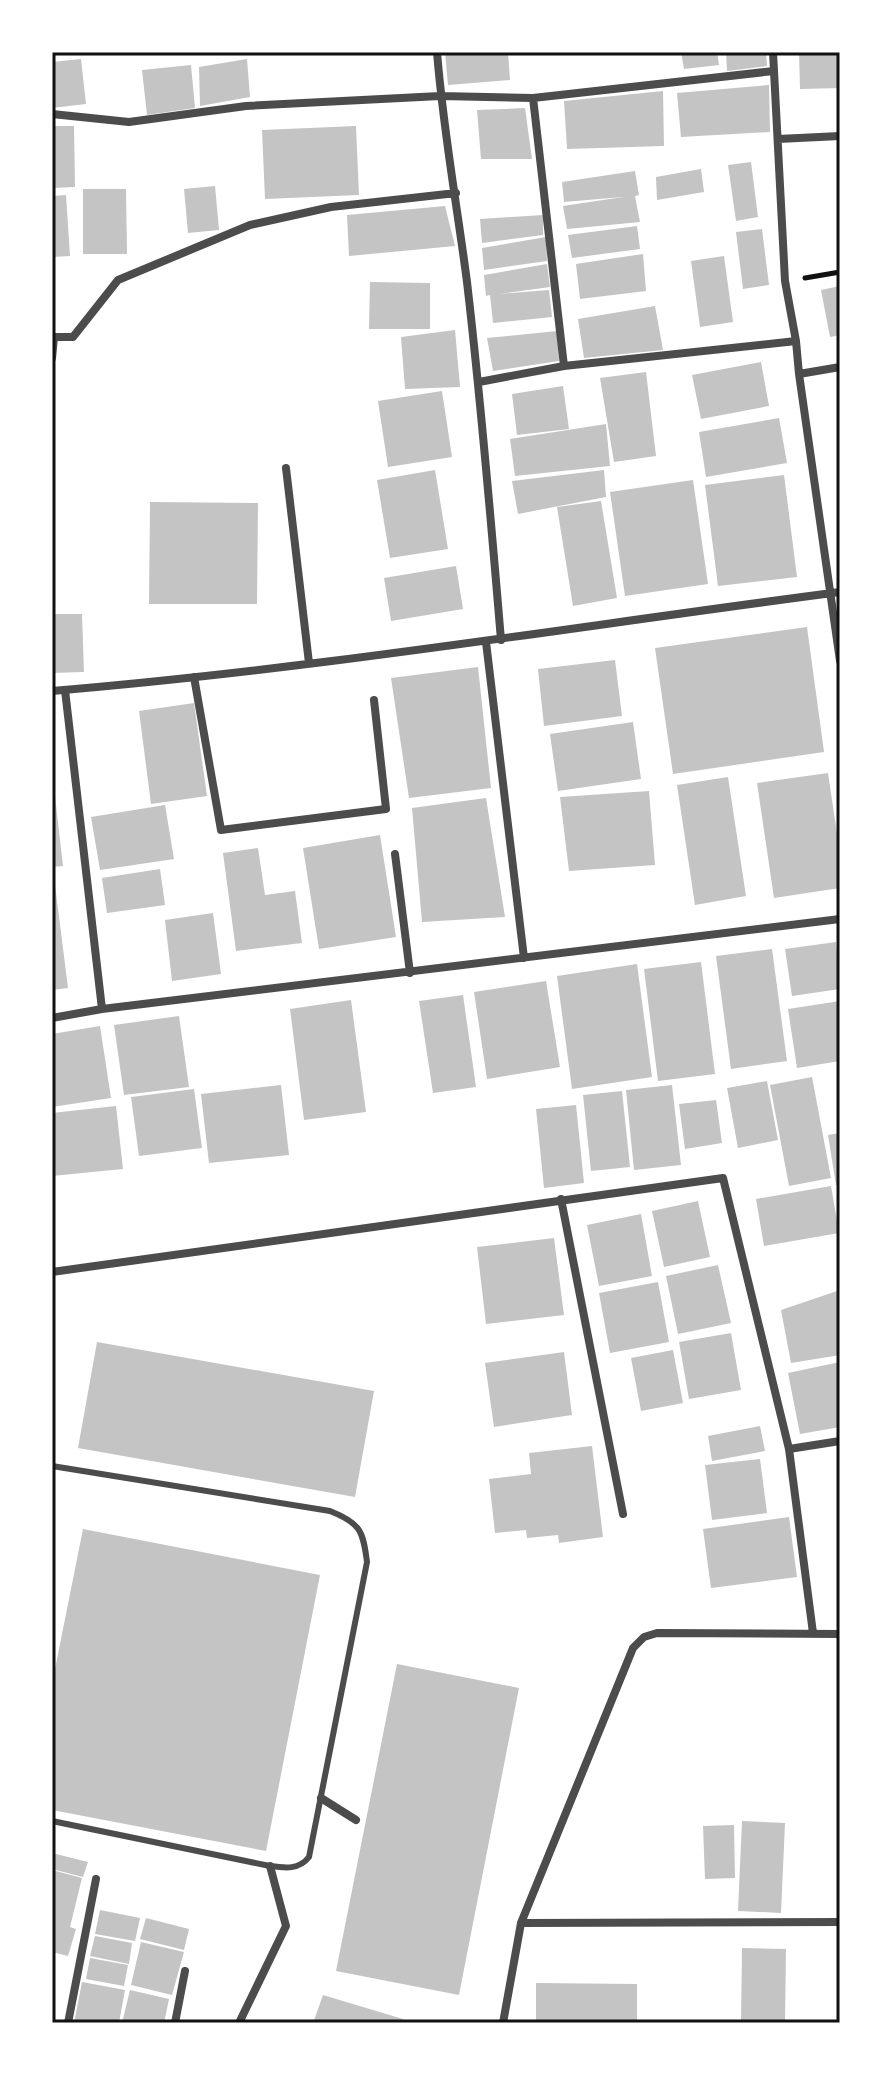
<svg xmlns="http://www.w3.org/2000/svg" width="892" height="2075" font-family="Lato,sans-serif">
<rect width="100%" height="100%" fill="#fff"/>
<path fill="#c4c4c4" d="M445 52H508L510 80 448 85Z
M681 52H717L719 65 684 69Z
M726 52H766L767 66 727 71Z
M799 52H837L840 88 800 89Z
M81 59 86 104 52 108V62Z
M247 59 250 97 200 106 199 67Z
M191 65 195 108 147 115 142 70Z
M769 85 770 132 681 137 677 93Z
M663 91 664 146 567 149 564 101Z
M525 108 532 159H481L477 110Z
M52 126H74L75 187 52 188Z
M356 126 359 195 265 199 262 130Z
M751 162 758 217 736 221 728 165Z
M701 169 704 192 657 200 656 177Z
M635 171 639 195 635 196 640 222 567 229 563 206 623 197 564 202 562 182Z
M215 186 219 230 188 233 184 189Z
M83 189H126L127 254H83Z
M66 195 70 256 52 257V196Z
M445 206 455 246 349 256 347 215Z
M543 215V235L482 243 480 219Z
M637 226 640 249 572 258 568 235Z
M762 229 769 285 743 289 736 232Z
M546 237 547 261 484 270 482 248Z
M643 254 646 291 580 299 576 264Z
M724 256 733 322 700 327 691 261Z
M547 264 550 287 499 294 549 290 552 317 493 323 490 295 486 296 484 275Z
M370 282 430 283V329H369Z
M840 286V335L830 337 821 290Z
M655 306 663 350 584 358 578 319Z
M455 330 460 387 405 389 401 337Z
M557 331 559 361 493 371 487 338Z
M761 362 769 406 701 419 692 375Z
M646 372 656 456 614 462 600 378Z
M563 386 569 429 517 435 512 394Z
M442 391 452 457 388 467 378 401Z
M779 418 787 463 706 477 699 432Z
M606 424 610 466 515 476 510 439Z
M435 470 448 549 390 558 377 480Z
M604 470 606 497 518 514 512 481Z
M784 475 797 577 718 586 705 485Z
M693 480 708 584 625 596 610 492Z
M601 501 617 598 573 606 557 507Z
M150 502 258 503 257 604H149Z
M456 566 463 609 391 621 384 578Z
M52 614H82L84 672 52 673Z
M807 627 824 752 673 774 655 648Z
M615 660 622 716 544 726 538 669Z
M478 667 491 788 409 798 391 678Z
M194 703 207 796 151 804 139 711Z
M633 722 641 779 558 791 550 734Z
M828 773 840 854V888L774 898 757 783Z
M728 777 746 896 695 905 677 785Z
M52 788H54L63 866 52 867Z
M649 791 655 865 569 871 560 797Z
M486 798 505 917 422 922 412 808Z
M165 805 174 859 100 870 91 817Z
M380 835 396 937 319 949 303 848Z
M258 848 265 895 295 891 302 943 236 951 223 853Z
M160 869 165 905 107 913 102 878Z
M52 885H55L68 988 52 990Z
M213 913 221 974 172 981 165 920Z
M836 942 840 989 792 996 785 949Z
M772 949 787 1061 731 1069 716 956Z
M701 962 715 1074 658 1081 644 969Z
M637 964 652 1077 572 1089 557 976Z
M546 981 560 1067 487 1079 474 992Z
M463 995 476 1087 433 1093 419 1001Z
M351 1000 366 1112 304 1120 290 1009Z
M840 1001V1061L797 1068 788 1009Z
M179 1016 189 1087 124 1095 114 1025Z
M100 1026 111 1098 52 1107V1034Z
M812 1077 831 1178 789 1186 770 1085Z
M767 1081 778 1140 738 1148 727 1088Z
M281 1085 289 1155 209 1163 201 1094Z
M672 1085 681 1165 634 1170 626 1090Z
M194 1089 202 1148 139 1156 131 1097Z
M622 1091 630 1167 591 1171 583 1095Z
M716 1100 722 1143 685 1149 679 1104Z
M576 1105 584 1183 544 1188 536 1109Z
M116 1106 123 1169 52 1176V1113Z
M840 1133V1185H836L828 1135Z
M831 1186 839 1233 764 1246 756 1199Z
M698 1201 710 1257 664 1267 652 1211Z
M641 1214 652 1276 599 1286 587 1225Z
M554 1238 564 1315 486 1324 477 1247Z
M718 1265 731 1323 678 1334 666 1276Z
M658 1282 669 1342 610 1353 599 1293Z
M840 1290V1355L791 1363 781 1310Z
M731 1333 741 1390 689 1399 679 1342Z
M97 1342 374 1391 355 1497 78 1448Z
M673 1350 683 1403 641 1411 631 1358Z
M564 1352 572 1415 494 1427 485 1363Z
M840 1362V1427L800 1434 788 1373Z
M760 1426 765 1451 712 1461 708 1436Z
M592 1446 603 1537 559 1543 558 1535 527 1538 526 1530 495 1533 489 1479 531 1474 529 1453Z
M760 1459 767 1513 712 1520 705 1465Z
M789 1517 797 1577 711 1588 703 1529Z
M83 1529 320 1575 266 1851 52 1810V1684Z
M397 1664 519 1688 459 1995 336 1971Z
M742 1821 785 1823 781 1913 738 1911Z
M734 1825 735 1878 705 1879 703 1826Z
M52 1853 88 1862 83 1877 52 1869Z
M52 1870 82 1878 70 1927 76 1929 68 1956 52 1952Z
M100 1910 140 1918 135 1941 95 1934Z
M146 1918 189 1929 184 1950 140 1939Z
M95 1936 132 1943 129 1964 90 1956Z
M141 1942 184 1952 172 1995 131 1985Z
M742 1948 786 1949 785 2023H741Z
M90 1958 128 1965 124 1986 86 1979Z
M82 1982 125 1990 119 2023H74Z
M536 1983 637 1984V2023H536Z
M130 1990 169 1999 164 2023H122Z
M323 1995 403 2019 402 2023H313Z"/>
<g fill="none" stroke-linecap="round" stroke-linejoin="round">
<path stroke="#111" stroke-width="5" d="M805 278 840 272"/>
<path stroke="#4c4c4c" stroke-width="6" d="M52 1466 330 1511C360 1523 363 1530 367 1562L309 1857C299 1870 285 1868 270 1866L52 1821"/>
<path stroke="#4c4c4c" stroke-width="8" d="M437 52C443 129 457 205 467 282 481 401 491 520 501 640
M533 98 774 71
M52 114 129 122 246 106 440 96 533 98 564 366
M778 139 840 136
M52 337H73L118 280 250 225 331 207 456 193
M796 341 799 374
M52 358 54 337
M840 367 799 374 840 661
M479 382 564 366 796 341 785 281 773 52
M286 468 309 663
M486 642 524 958
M194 677 221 830 386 809 374 700
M65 690 102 1009
M52 691C316 669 578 626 840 592
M395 854 410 973
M52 1018 102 1009 840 919
M561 1199 623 1514
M52 1272 723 1178 789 1449 813 1633
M789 1449 840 1441
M321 1798 356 1820
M521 1923 633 1648 644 1637 657 1633 840 1634
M68 2023 96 1879
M175 2023 185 1971
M239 2023 286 1926 270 1866
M503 2023 521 1923 840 1922"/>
</g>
<rect width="892" height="2075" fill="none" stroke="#ffffff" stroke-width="108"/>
<rect x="54" y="54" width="784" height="1967" fill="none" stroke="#111" stroke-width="3"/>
</svg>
